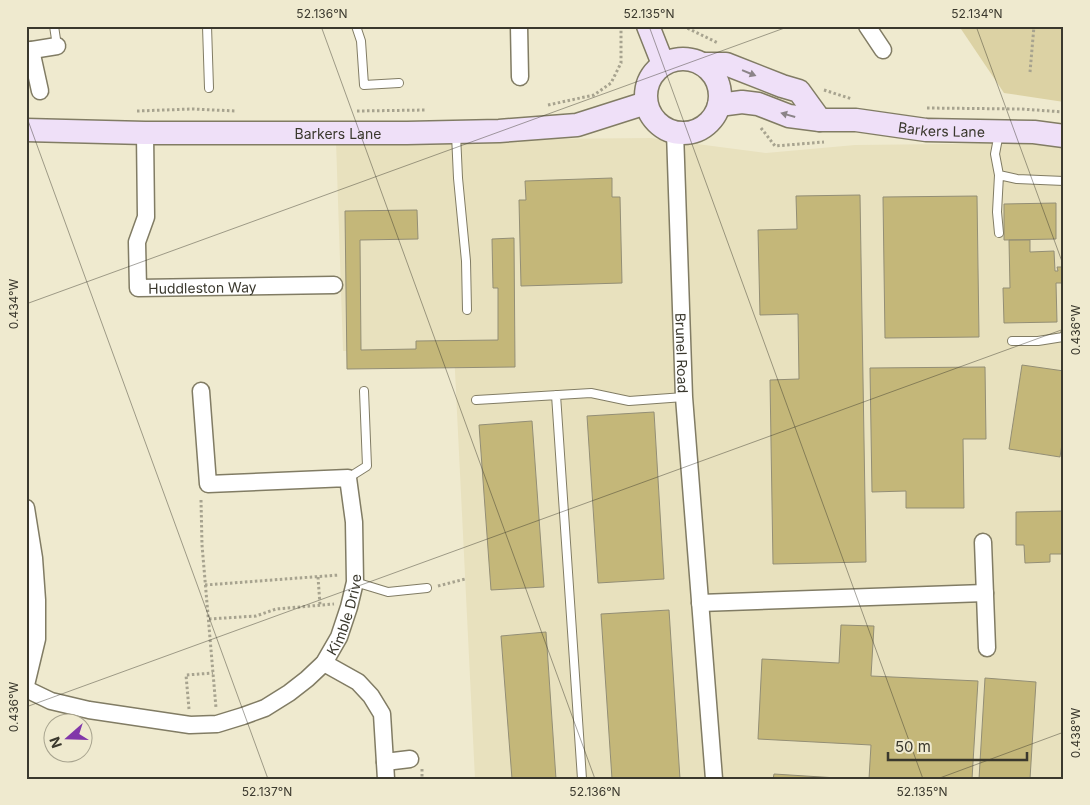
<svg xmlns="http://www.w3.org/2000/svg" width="1090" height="805" font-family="Inter,sans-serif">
<rect width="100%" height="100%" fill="#efeacf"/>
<path fill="#e8e1be" d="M651 138 766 153 855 145 1055 143 1064 147V779H475L454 351H343L336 141Z"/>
<path fill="#dcd2a4" d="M959 26H1064V102L1004 93Z"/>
<path fill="#c4b779" stroke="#938e75" d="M612 178V197H620L622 283 521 286 519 200H526L525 181Z
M860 195 866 562 773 564 770 380 799 379 798 314 760 315 758 230 797 229 796 196Z
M977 196 979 337 885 338 883 197Z
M1056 203V239L1004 240V204Z
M417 210 418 239 360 240 361 350 416 349V341L498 340V288H493L492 239 514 238 515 367 347 369 345 211Z
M1009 240H1030V252L1054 251 1055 271H1058L1057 267H1064V283H1056L1057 322 1004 323 1003 288H1010Z
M1022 365 1064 371V431L1060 457 1009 449Z
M985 367 986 439H963L964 508H906V491L872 492 870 368Z
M654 412 664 579 598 583 587 416Z
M532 421 544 587 491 590 479 425Z
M1064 511V554H1050V562L1025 563 1024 545H1016V512Z
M669 610 680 779H612L601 614Z
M841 625 874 626 871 676 978 681 972 779H869L871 745 758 739 762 659 839 663Z
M546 632 556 779H512L501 636Z
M985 678 1036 682 1030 779H979Z
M774 774 853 779H773Z"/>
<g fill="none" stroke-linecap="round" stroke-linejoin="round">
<defs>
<path id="lane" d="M54 26 57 46
M207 26 209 88
M356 26 361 41 364 85 399 83
M999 133 995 154 999 175 1017 179 1064 181
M456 134 458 178 466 261 467 310
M999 233 997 212 999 175
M1012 341H1038L1063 337 1064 335
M556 395 582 779
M476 400 591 393 629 401 684 397
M348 478 367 466 364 391
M355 582 388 592 427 588"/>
<g id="street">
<path d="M519 26 520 77"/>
<path d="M867 26 883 50"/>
<path d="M31 50 40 91"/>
<path d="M26 51 57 46"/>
<path id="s1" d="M675 132 684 397 714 779"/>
<path id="s2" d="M145 133 146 217 137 242 138 288 334 285"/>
<path d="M26 508 34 558 37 600V639L26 685"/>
<path d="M983 542 987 648"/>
<path d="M700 603 985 593"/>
<path d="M324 663 358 682 371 696 382 714 386 779"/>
<path id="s3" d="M26 689 51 701 89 710 190 725 217 724 243 716 265 708 289 693 307 679 324 663 339 637 349 607 355 582 354 522 348 478 208 484 201 391"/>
<path d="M385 762 410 759"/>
</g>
<g id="secondary">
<path d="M648 26 663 64"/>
<circle cx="683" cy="96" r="37"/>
<path d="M702 64H726L782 86 799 91 820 120"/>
<path id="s4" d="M719 105 742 102 758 104 789 116 820 120H856L926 130 1034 132 1064 136"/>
<path id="s5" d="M26 130 145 133H407L499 131 577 125 646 103"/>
</g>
</defs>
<use href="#lane" stroke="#817c64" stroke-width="10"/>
<use href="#street" stroke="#817c64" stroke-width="19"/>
<use href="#secondary" stroke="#817c64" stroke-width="25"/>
<path stroke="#a7a38f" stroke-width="3" stroke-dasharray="2.5 2.5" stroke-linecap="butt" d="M683 26 718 43
M1030 72 1034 26
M824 90 852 99
M548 105 594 95 611 83 621 63V26
M927 108 1021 109 1064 112
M137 111 192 109 236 111
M357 111 426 110
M761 128 775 146 824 142
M201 500 202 545 216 708
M318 577 320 605
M205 585 339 575
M438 586 465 579
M209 619 256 616 276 609 334 604
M189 709 186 675 213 673
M422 769V779"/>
<use href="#lane" stroke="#fff" stroke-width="8"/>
<use href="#street" stroke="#fff" stroke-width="16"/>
<use href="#secondary" stroke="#efe0f8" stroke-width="22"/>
</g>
<defs><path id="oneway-solid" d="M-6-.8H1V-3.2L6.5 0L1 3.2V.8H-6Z" transform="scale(1.25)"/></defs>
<g fill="#8b8488">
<use href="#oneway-solid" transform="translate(749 73) rotate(22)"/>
<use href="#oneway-solid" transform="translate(788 115) rotate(-164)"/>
</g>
<path fill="none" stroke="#3a382d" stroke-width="1" stroke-opacity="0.45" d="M321 26 595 779M649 26 923 779M976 26 1064 267M26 115 268 779M26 304 790 26M26 707 1064 329M937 779 1064 732"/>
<g text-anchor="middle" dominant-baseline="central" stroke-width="4" stroke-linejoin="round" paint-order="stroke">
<g font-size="14" fill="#3a382d" stroke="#efeacf">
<text stroke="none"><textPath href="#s4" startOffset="226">Barkers Lane</textPath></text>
<text stroke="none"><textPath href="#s5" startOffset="312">Barkers Lane</textPath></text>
<text stroke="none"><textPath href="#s2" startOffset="221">Huddleston Way</textPath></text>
<text stroke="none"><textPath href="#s1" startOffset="221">Brunel Road</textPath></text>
<text stroke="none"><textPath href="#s3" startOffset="374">Kimble Drive</textPath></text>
</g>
</g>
<rect width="1090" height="805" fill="none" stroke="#efeacf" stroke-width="55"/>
<g transform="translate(68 738) rotate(250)"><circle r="24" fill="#efeacf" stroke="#a7a38e"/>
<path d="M0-4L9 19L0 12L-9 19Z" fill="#8137a9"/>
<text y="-8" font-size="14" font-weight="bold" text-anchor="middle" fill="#3a382d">N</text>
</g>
<path d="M888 752v8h139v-8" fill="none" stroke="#3a382d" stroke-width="2.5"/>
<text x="895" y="752" font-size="15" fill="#3a382d" stroke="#efeacf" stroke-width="4" paint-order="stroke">50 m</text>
<rect x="28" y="28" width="1034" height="750" fill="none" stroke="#3a382d" stroke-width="2"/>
<g font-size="12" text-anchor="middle" fill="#3a382d">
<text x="322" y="18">52.136°N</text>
<text x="649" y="18">52.135°N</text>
<text x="977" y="18">52.134°N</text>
<text transform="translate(14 304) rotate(-90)" y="4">0.434°W</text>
<text transform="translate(1076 330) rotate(-90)" y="4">0.436°W</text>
<text transform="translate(14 707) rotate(-90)" y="4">0.436°W</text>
<text transform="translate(1076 733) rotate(-90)" y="4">0.438°W</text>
<text x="267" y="796">52.137°N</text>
<text x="595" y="796">52.136°N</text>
<text x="922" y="796">52.135°N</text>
</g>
</svg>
